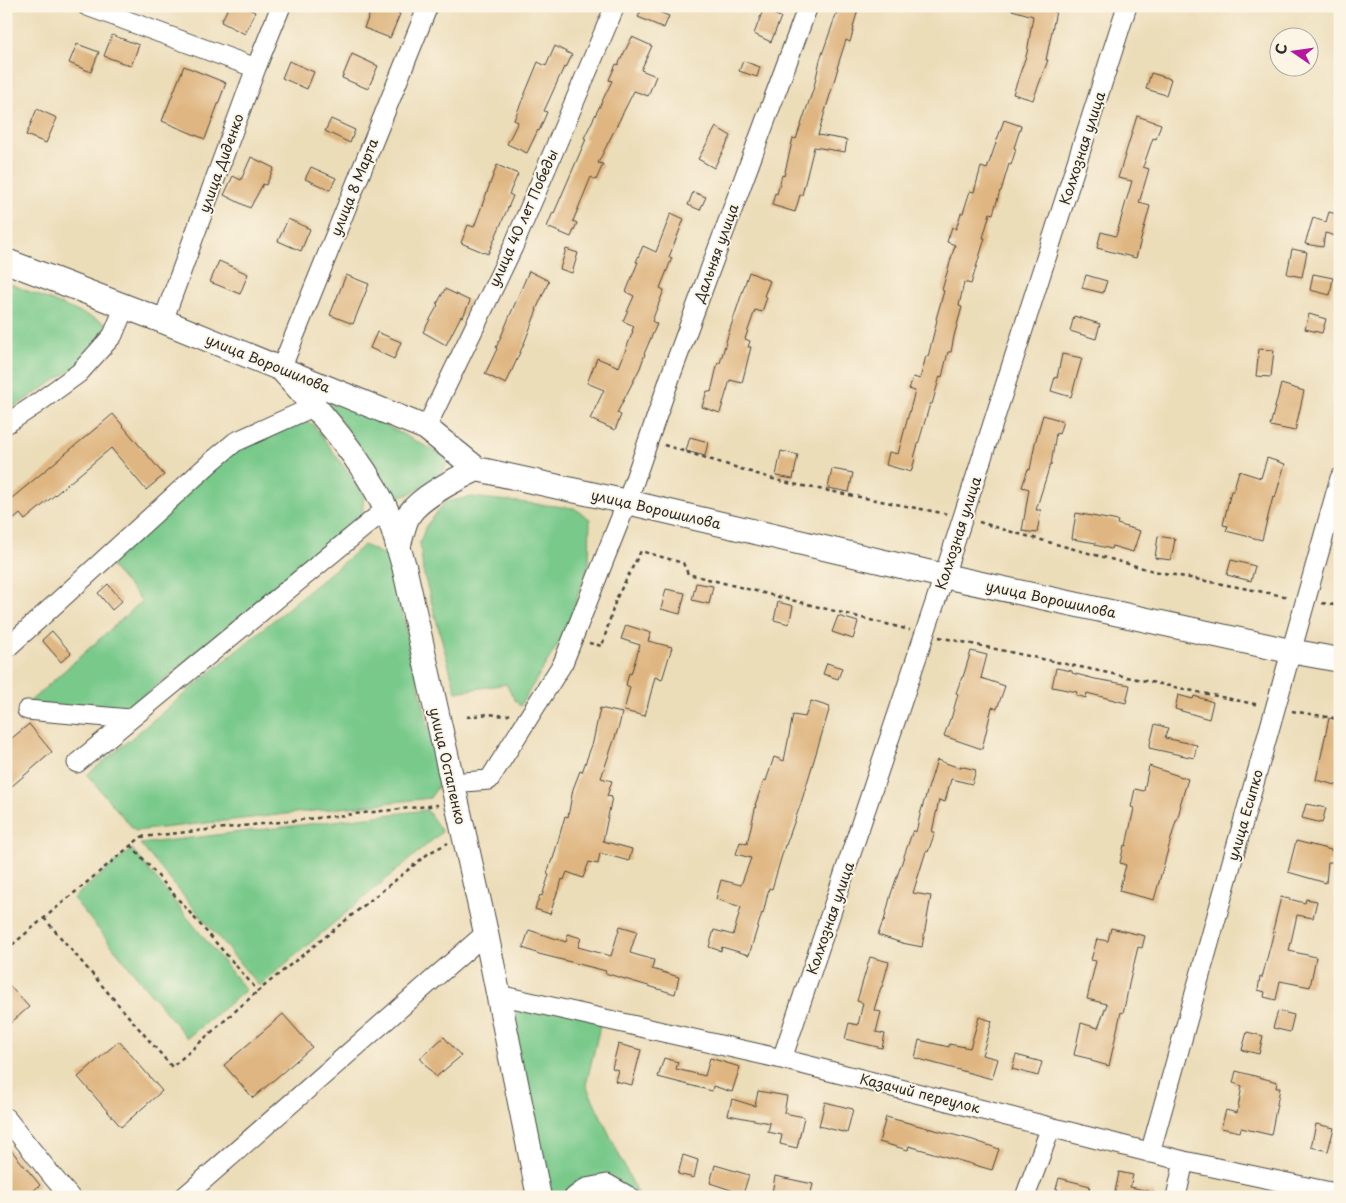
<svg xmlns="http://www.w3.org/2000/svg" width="1346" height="1203" font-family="'Playpen Sans',sans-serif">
<rect width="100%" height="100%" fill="#fcf5e5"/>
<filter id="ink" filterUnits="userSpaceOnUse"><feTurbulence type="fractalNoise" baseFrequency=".02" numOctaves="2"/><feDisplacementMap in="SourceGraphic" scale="10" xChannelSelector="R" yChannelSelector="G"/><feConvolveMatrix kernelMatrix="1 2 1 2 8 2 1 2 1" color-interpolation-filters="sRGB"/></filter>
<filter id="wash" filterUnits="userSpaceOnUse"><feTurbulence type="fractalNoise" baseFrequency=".0096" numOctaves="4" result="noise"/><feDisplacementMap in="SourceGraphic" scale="20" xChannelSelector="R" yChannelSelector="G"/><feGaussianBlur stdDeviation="1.12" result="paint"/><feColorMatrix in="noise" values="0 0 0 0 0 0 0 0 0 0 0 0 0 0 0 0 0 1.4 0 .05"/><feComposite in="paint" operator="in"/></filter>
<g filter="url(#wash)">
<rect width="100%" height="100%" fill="#ecddb9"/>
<path fill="#78c98a" stroke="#527a5a" d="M6 282 108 324 81 364 6 412Z
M332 400 338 401 445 456 446 466 440 477 407 495 394 496 328 403Z
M298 420 313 424 364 494 362 517 126 711 27 704 142 601 106 561 230 450Z
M472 497 574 508 590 519 589 564 566 631 520 706 514 699 506 684 456 692 423 571 420 542 426 526 445 502Z
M364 545 390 558 441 782 430 798 135 831 87 775Z
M427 810 442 832 259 986 140 844Z
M132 849 246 990 187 1038 73 898Z
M499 995 602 1018 586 1085 639 1197H539Z"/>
<g id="blocks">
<path fill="#dfb681" d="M229 6H243L255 12 245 34 221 22Z
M373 6H401L398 13 400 14 390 38 364 28Z
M643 6 669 16 664 28 638 17Z
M839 6H859L853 27 854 28 850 42 846 40 837 68H838L818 135 847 140 845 152 814 147 802 195H800L795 212 772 205 775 193 777 194 782 175 784 176 793 138 796 139 814 87 820 60Z
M1012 6H1057L1046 60H1048L1033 100 1013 94 1027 53 1033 16 1012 10Z
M763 10 781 17 771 42 754 34Z
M112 35 139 45 131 66 104 56Z
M632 37 652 46 641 70 656 76 648 96 634 91 598 163 603 164 596 180 591 177 573 221 577 223 571 237 547 227 553 212 554 213 586 139 584 138 612 81 609 80 616 64 618 65Z
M77 44 99 52 91 72 69 63Z
M555 46 572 55 566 68 564 67 544 111 547 112 539 131 538 130 527 153 507 144 518 122 514 120 538 62 546 66Z
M352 54 378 66 368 89 342 78Z
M289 61 314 72 307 89 282 78Z
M743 61 760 67 757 77 739 71Z
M184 66 226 83 205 139 162 121Z
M1151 73 1171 79 1166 95 1146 89Z
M37 109 57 118 46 143 26 135Z
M1137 116 1161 124 1156 139 1153 138 1143 167 1149 169 1139 203 1150 206 1136 258 1097 248 1101 232 1116 236 1132 181 1118 178Z
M331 119 355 130 350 143 325 131Z
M1004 120 1021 126 1014 148 1016 149 1011 165 1009 164 1001 191H1000L993 214 990 213 983 238H985L971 284 964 282 959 306 962 307 954 336 951 352H948L942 377 940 376 932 404H930L914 458 915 459 911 472 886 465 889 452 898 454 915 391 909 389 913 377 920 379 926 356 928 357 937 320 936 319 944 291 942 290 955 245 947 242 952 227 956 229 961 213H963L970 191 974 192 981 167 987 169Z
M716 127 731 136 714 168 698 159Z
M251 157 274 168 266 185 263 184 250 208 224 195 233 176 241 180Z
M497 165 518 174 509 194 513 196 488 254 461 243 468 225 474 227Z
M311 167 336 178 330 190 305 179Z
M693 192 706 197 700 210 688 205Z
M1329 212 1340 215V237L1325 233 1323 247 1305 244 1313 218 1326 222Z
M671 213 684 219 669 257 672 258 660 288 664 290 652 321 657 324 644 354H645L640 368 617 413 621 415 615 430 590 419 604 390 587 383 597 358 619 367 633 331H632L634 326 623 321 634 296 626 292 638 262H636L643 246 656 252Z
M288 219 310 229 301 251 278 241Z
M566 249 578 253 572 273 560 269Z
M1292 249 1307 252 1302 277 1287 274Z
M219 261 248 274 240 294 210 282Z
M529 271 549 281 536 310H537L525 341 506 384 485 374 497 349 496 348Z
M749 272 770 281 764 296 767 297 762 312 755 310 745 339 750 341 748 347H751L742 383 730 380 720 413 702 407 707 391 711 392 718 362 720 363 728 335Z
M1313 274 1333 278 1330 295 1310 290Z
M346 275 369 284 353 324 330 315Z
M1086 275 1107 281 1103 293 1082 288Z
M445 289 470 301 463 317 461 316 446 345 423 332 438 305 437 304Z
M1309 314 1326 319 1322 333 1305 329Z
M1074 316 1100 324 1096 339 1070 331Z
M377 332 401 342 394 359 370 348Z
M1259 349 1274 350 1271 377 1256 376Z
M1062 354 1082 358 1071 397 1051 391 1055 377 1057 378Z
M1281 384 1304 391 1295 431 1270 426Z
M113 414 164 475 146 490 111 448 25 520 20 514 6 526V503Z
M1043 415 1063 421 1059 434 1056 433 1051 465H1050L1036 510H1041L1037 533 1022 531 1029 489 1022 487 1028 469 1030 470 1035 443Z
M690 437 708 442 705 456 686 451Z
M781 451 798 455 793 479 776 476Z
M1267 458 1285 464 1275 498 1273 497 1262 540 1226 531 1228 526 1223 525 1231 491H1233L1239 471 1261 478Z
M832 469 853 473 849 492 828 488Z
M1076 513 1118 521 1117 524 1140 531 1133 552 1112 546 1111 549 1095 545 1096 543 1072 539Z
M1158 536 1175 539 1171 560 1155 558Z
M1231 560 1255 566 1251 581 1227 575Z
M696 583 713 586 709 604 692 600Z
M108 584 122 601 112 610 98 593Z
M666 589 685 593 680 614 661 609Z
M778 602 793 606 789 624 774 620Z
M838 616 858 622 853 639 832 632Z
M626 625 651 633 648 641 672 647 662 680 655 677 645 716 624 711 630 687 626 685 629 673 631 674 640 645 621 639Z
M52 631 71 653 61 662 42 640Z
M971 651 987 655 981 678 1005 686 997 709 992 707 982 749 944 736 950 719H951L958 694 956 693 962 677H963Z
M827 663 842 668 838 679 823 674Z
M1056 668 1072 671V673L1095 679 1130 685 1126 703 1087 693 1086 698 1076 695 1077 692 1052 687Z
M1178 695 1193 699 1194 696 1213 702 1209 719 1175 709Z
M811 701 830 707 801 803 786 845H785L772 889 769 888 763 914 762 913 749 955 722 947 721 951 709 947 714 930 733 935 741 907 716 899 721 880 741 885 751 858 736 854 740 842 747 844 756 805H755L764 780 766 781 774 757 784 761 793 715 805 717Z
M600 708 622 713 619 726 601 778 612 781 607 796 612 797 603 841 632 849 629 861 600 853 598 864 589 862 583 878 567 872 564 880 562 879 559 890H558L550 914 535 909 540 895 542 896 549 875 547 874 552 859H553L565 816 568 817 573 789 580 771 582 772 593 742Z
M1329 718 1340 721V786L1316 780Z
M29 724 52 752 6 791V743Z
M1155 724 1168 728 1165 738 1197 745 1194 758 1149 748Z
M937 760 960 768V766L976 770 972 784 951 779 945 802 939 800 932 832H935L928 852 926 851 913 893 931 896 922 947 902 943 878 935 883 921H884L891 894 913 830 916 832 921 811Z
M1149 766 1188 779 1180 805H1181L1177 821H1176L1154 900 1119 891 1126 865 1120 863 1124 845 1126 846 1134 808 1131 807 1135 789 1144 791Z
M1306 804 1326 808 1322 823 1302 818Z
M1296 841 1335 851 1333 862H1328L1326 883 1288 872Z
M1281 897 1305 903 1306 899 1317 901 1313 918 1297 915 1289 951 1316 957 1310 987 1280 981 1276 1000 1264 997 1265 992 1258 990 1260 977 1262 978 1274 931 1273 930Z
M620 926 637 931 630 953 654 960 652 969 679 977 675 994 605 973 606 971 539 954 523 948 529 930 566 942 568 934 581 938 578 947 611 956Z
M1111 928 1145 936 1142 948 1138 947 1129 984 1126 1000 1123 1013 1121 1012 1109 1066 1091 1061V1059L1074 1055 1081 1023 1098 1028 1107 1004 1087 999 1096 961 1091 960 1096 942 1097 939 1108 941Z
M870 957 889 962 882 987H881L874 1010 881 1012 876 1032 885 1034 882 1048 845 1039 849 1023 858 1025 863 1003 857 1001Z
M6 982 29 1007 6 1027Z
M1278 1011 1294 1015 1290 1032 1273 1028Z
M283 1014 312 1047 253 1098 224 1065Z
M979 1017 992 1021 982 1055 998 1059 992 1079 915 1058 919 1040 949 1047V1044L970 1048Z
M1247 1032 1263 1036 1259 1054 1242 1050Z
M444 1037 461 1056 436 1077 420 1058Z
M119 1041 162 1091 121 1127 78 1077Z
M618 1044 641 1050 632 1085 615 1081 618 1070 612 1068Z
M1016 1055 1042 1062 1038 1076 1012 1069Z
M664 1058 678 1062 676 1069 705 1076 710 1058 740 1067 732 1092 713 1086 712 1091 658 1077Z
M1236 1071 1277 1082 1276 1088H1280L1271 1135 1241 1128 1240 1132 1221 1128 1226 1110 1237 1113 1242 1086 1233 1083Z
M758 1091 787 1096 784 1113 804 1117 797 1148 780 1144 782 1135 768 1132 770 1123 728 1115 732 1099 755 1106Z
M825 1102 853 1109 847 1133 819 1126Z
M886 1117 973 1140 999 1149 992 1170 909 1146 908 1150 879 1142Z
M1316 1124 1334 1128 1328 1151 1311 1147Z
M6 1144 40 1185 26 1197H6Z
M683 1155 698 1160 694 1178 678 1174Z
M715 1165 749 1175 743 1194 710 1183Z
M1119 1172 1133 1175 1130 1187 1154 1192 1153 1197H1114Z
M775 1176 813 1184 810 1197H790L772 1193Z
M1059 1178 1090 1186 1087 1197H1056L1058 1189H1056Z"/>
</g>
</g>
<g filter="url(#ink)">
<use href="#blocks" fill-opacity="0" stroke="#484640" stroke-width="1"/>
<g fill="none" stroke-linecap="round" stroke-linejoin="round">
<defs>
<path id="minor" d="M87 6 256 68
M163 321 256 68 281 6
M281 369 428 6
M6 424 35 405 79 373 113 335 125 306
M426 428 513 247 615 6
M6 649 210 463 235 442 315 406
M27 710 130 719
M77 763 386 509
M452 783 489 780 563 663 627 502 672 372 808 6
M499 995 782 1059 1184 1161 1340 1194
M782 1059 944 576 1127 6
M6 1118 53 1177 70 1197
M1150 1153 1340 478
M184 1197 486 933
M574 1197 586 1188 607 1184 630 1197
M1025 1197 1051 1127
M1176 1197 1184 1161"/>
<path id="major" d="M6 261 163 321 426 428 477 469 627 502 944 576 1290 651 1340 660
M284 372C322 414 360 456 385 507 393 525 398 547 404 566L486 933 539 1197
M398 548C401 538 403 527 407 518 416 499 458 478 477 469"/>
</defs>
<use href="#minor" stroke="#484640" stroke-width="21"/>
<use href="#major" stroke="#484640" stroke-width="26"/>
<path stroke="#484640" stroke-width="2.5" stroke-dasharray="4 4" stroke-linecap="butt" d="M664 445 783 482 947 514
M979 522 1012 532 1154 571 1289 597
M1322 603 1340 606
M939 637 1259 705
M589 643 602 646 616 599 641 551 683 563 688 574 910 630
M1292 711 1340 719
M467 717 489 714 506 716 510 714
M131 845 258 991 429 853 448 843
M44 918 172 1067 258 991
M6 950 141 837 438 805"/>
<use href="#minor" stroke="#fff" stroke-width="19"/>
<use href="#major" stroke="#fff" stroke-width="24"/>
</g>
</g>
<g text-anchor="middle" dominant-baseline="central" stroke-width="4" stroke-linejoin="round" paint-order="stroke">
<g font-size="14" fill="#2b2b2b" stroke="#fcf5e5">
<text transform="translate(1082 148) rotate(-72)">Колхозная улица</text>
<text transform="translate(221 163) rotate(-70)">улица Диденко</text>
<text transform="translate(354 187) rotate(-68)">улица 8 Марта</text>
<text transform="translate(523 218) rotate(-66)">улица 40 лет Победы</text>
<text transform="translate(716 253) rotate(-70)">Дальняя улица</text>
<text transform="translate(268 363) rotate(22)">улица Ворошилова</text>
<text transform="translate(656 509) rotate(13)">улица Ворошилова</text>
<text transform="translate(958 533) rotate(-72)">Колхозная улица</text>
<text transform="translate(1051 599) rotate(12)">улица Ворошилова</text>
<text transform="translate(448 766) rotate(77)">улица Остапенко</text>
<text transform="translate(1245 815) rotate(-74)">улица Есипко</text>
<text transform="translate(830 918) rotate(-71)">Колхозная улица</text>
<text transform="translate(920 1093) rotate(14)">Казачий переулок</text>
</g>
</g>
<rect width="1346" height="1203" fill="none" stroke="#fcf5e5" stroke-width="25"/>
<g transform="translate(1294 52) rotate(283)"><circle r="24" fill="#fcf5e5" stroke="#a8a49b"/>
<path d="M0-4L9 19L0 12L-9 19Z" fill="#b5179e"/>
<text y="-8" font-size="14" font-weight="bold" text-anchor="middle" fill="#2b2b2b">С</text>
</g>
</svg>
